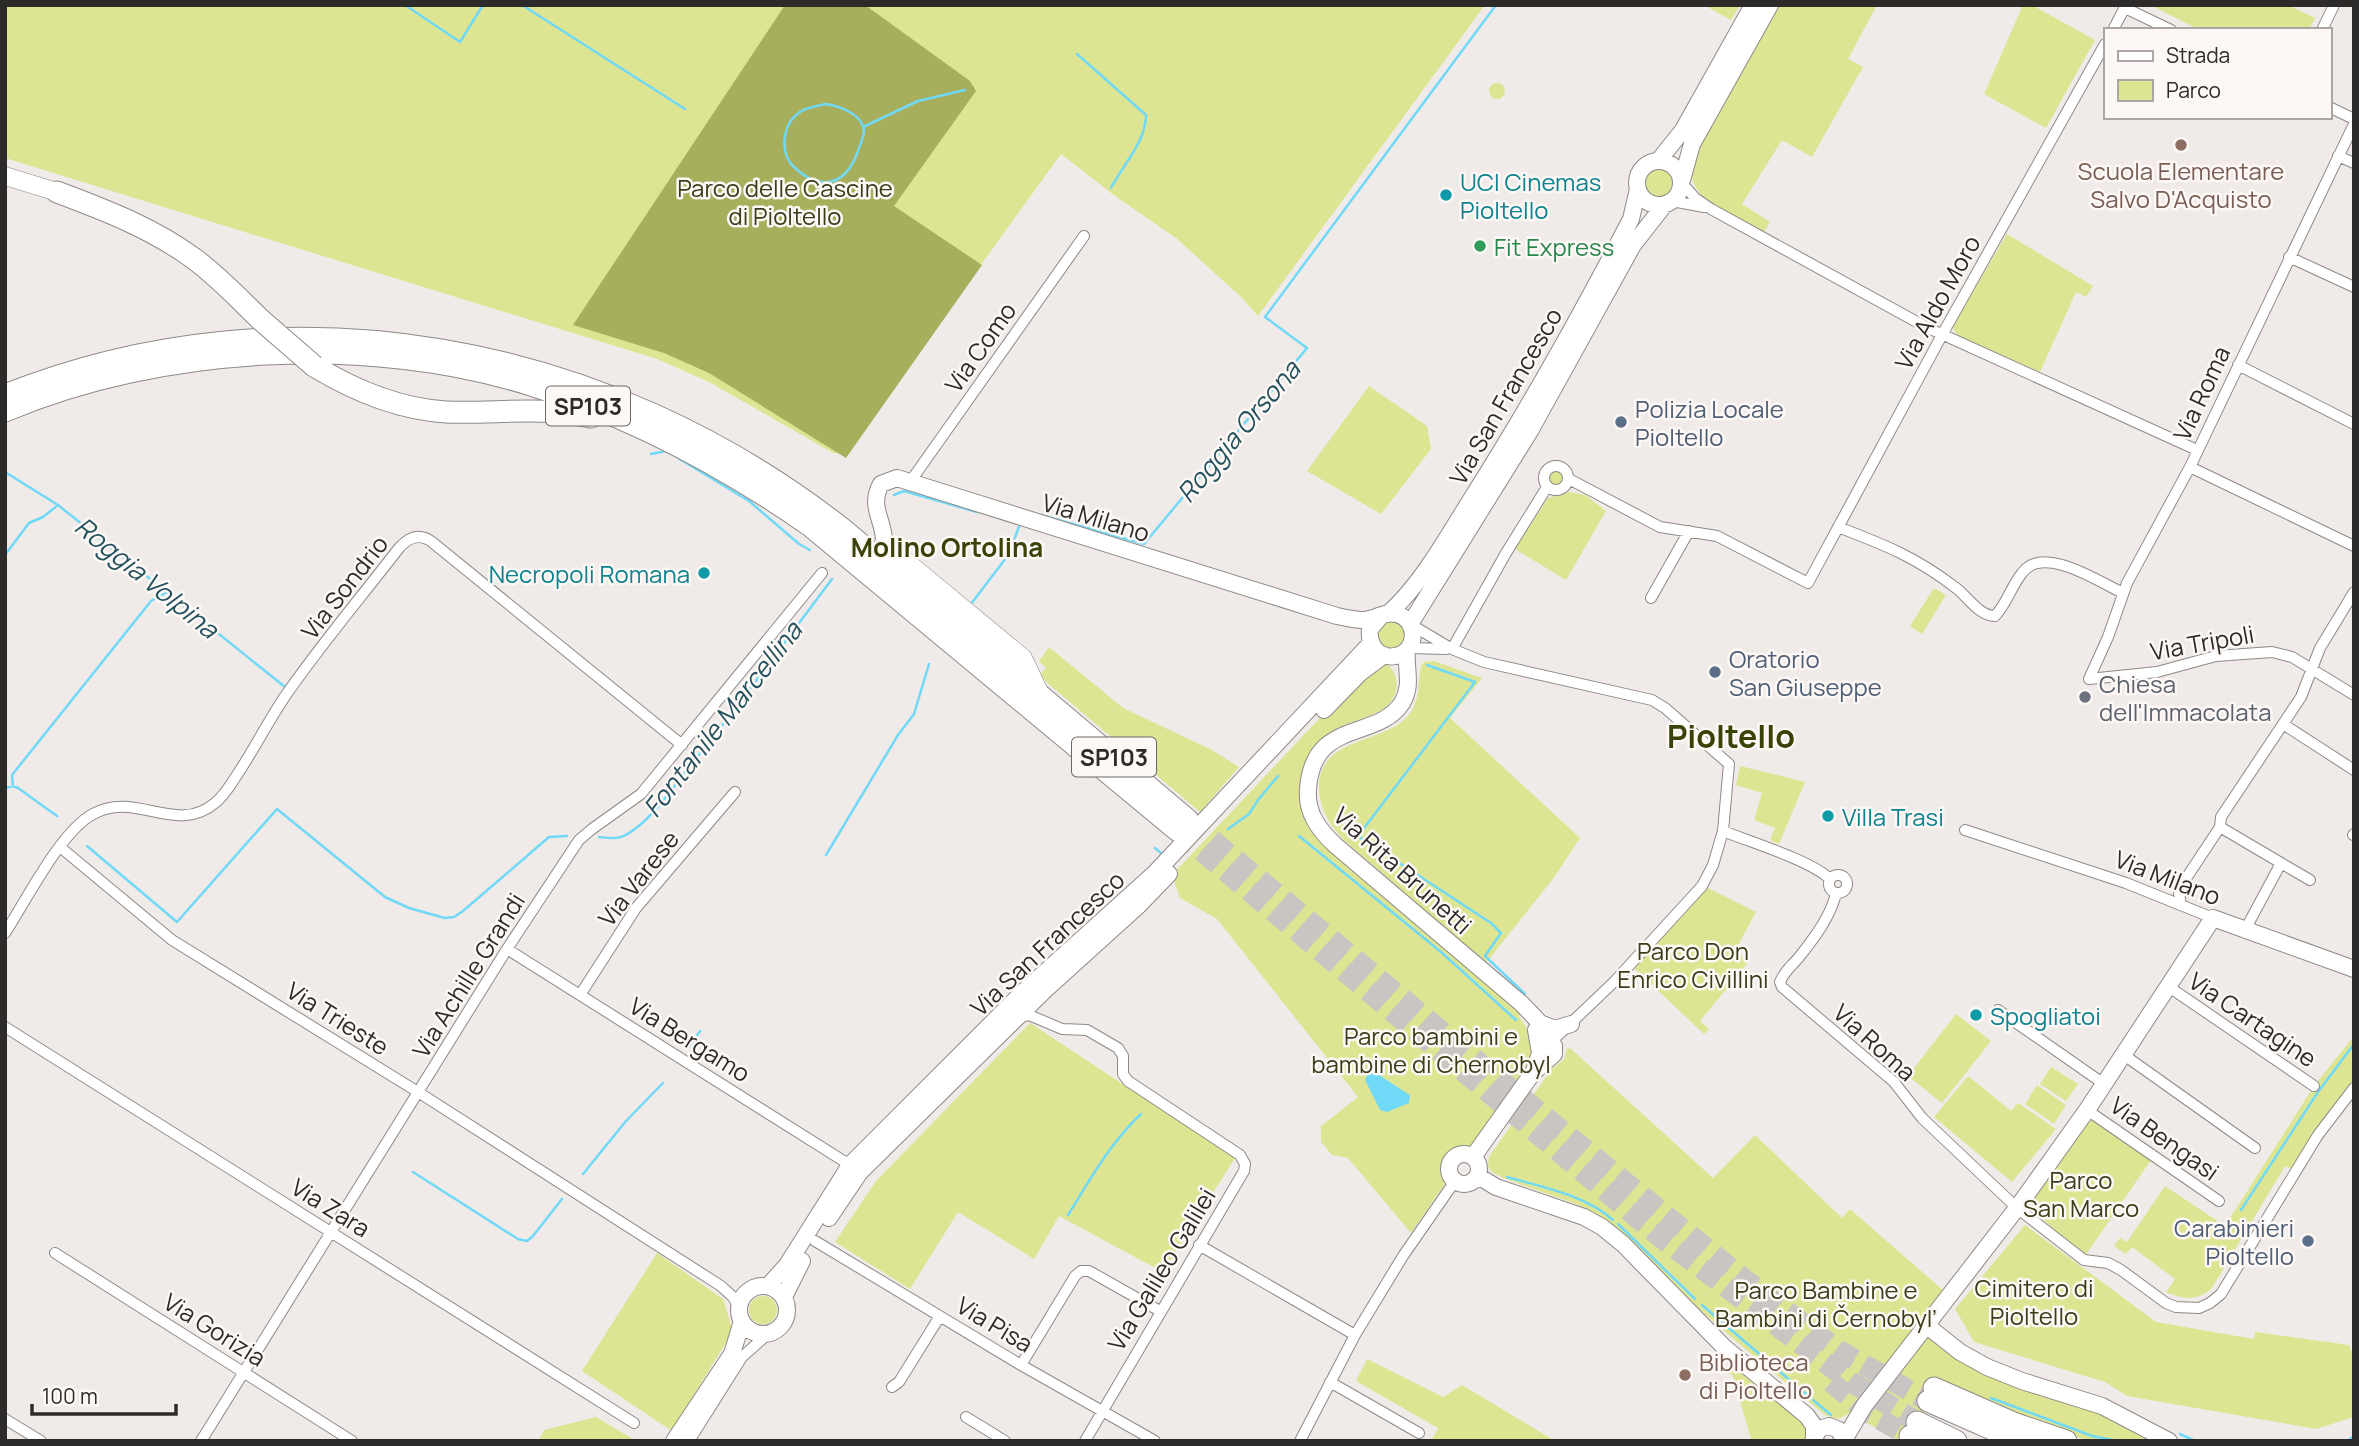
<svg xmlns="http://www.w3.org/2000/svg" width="2359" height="1446" font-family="Manrope,sans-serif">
<rect width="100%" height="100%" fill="#f0ebe8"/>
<path fill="#dde593" d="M5 5H1485L1258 316 1241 297 1176 238 1115 196 1061 154 845 453H833L709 382 657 359 5 158Z
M1704 5H1740L1731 20Z
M1778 5H1877L1848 59 1863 67 1812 157 1782 140 1742 204 1770 222 1763 234C1740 222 1692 202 1691 172 1691 164 1697 153 1699 145Z
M2023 5H2032L2095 40 2046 128 1984 94Z
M2150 5H2288L2315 18 2309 30H2200Z
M1489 91a8 8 0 1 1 16 0a8 8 0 1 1-16 0Z
M1644 182a15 15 0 1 1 30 0a15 15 0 1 1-30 0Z
M2007 234 2093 286 2086 297 2076 292 2040 372 1957 335 1952 327Z
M1369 386 1427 426 1431 449 1381 514 1307 471Z
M1548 478a8 8 0 1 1 16 0a8 8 0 1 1-16 0Z
M1570 492 1585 495 1606 511 1566 580 1515 549 1548 498Z
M1934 588 1946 595 1922 634 1910 626Z
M1382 621H1399L1407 636 1400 647 1388 649 1379 642 1376 631Z
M1049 647 1123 708 1210 749 1239 767 1200 812 1039 676 1046 668 1039 661Z
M1434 661 1482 678 1450 718 1580 838 1553 879 1486 963 1346 842C1330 826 1319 809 1319 786 1320 737 1382 744 1407 717 1421 701 1417 685 1421 666L1424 662Z
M1386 664C1402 675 1399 699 1383 709 1368 719 1349 721 1333 731 1306 748 1292 788 1304 818 1308 826 1314 833 1320 840L1522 1013 1519 1016 1534 1041 1531 1059 1411 1233 1348 1158 1332 1155 1321 1142V1126L1358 1097 1217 919 1180 898 1172 875 1350 686 1375 665Z
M1740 766 1805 782 1779 844 1770 840 1775 828 1754 820 1762 793 1736 785Z
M1706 887 1756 912 1736 949 1747 964 1700 1021 1709 1029 1704 1034 1633 967Z
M1956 1014 1991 1041 1942 1103 1908 1076Z
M1030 1023 1235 1158 1163 1272 1059 1216 1034 1259 958 1212 910 1289 835 1242 876 1181Z
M2354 1036V1081L2323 1119 2291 1169 2285 1166 2212 1288C2198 1301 2183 1300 2166 1292L2175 1279 2132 1247 2126 1254 2114 1246 2120 1238 2127 1242 2165 1186 2225 1226 2314 1086Z
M1567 1048 1571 1049 1713 1178 1755 1135 1842 1218 1850 1209 1944 1291 1850 1413 1838 1419 1825 1415C1779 1377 1732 1339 1687 1298 1656 1269 1630 1234 1593 1212 1574 1200 1497 1180 1490 1170 1487 1165 1488 1160 1490 1155L1551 1070 1564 1059Z
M2051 1067 2078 1084 2066 1101 2040 1084Z
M1968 1076 2011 1111 2018 1103 2056 1129 2012 1182 1934 1117Z
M2037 1085 2066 1105 2054 1124 2025 1104Z
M2087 1116 2151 1160 2085 1256 2025 1204Z
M2025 1225 2156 1322 2254 1339 2255 1332 2349 1345 2354 1359V1417L2316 1429 2127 1396 2105 1382 1974 1342 1955 1309Z
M657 1253 723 1299 733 1331 672 1431 582 1371Z
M749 1310a14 14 0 1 1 28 0a14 14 0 1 1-28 0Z
M1929 1336 2163 1441H2090L2069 1435 1939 1381 1908 1441H1900L1862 1420 1924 1337Z
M1367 1359 1443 1397 1462 1385 1555 1441H1431L1438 1428 1356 1381Z
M1731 1362 1800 1421 1805 1419 1811 1441H1749L1751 1439 1732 1374H1727L1725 1369Z
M596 1417 636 1441H538L544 1430Z"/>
<path fill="#a8af5c" d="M785 5H865L970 81 976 91 894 206 982 265 846 458 709 373 664 353 573 325Z"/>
<path fill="#70d9f8" d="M1368 1073H1376L1408 1094 1410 1095 1409 1103 1387 1112 1380 1110 1365 1080Z"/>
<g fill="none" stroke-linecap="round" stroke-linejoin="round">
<path stroke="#70d9f8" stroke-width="2.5" d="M405 5 460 42 483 5
M522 5 685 109
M1077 54 1146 115C1146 142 1122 166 1111 188
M826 104C839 106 862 114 864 130 864 137 860 145 858 151 847 183 823 193 796 169 779 155 781 125 800 112 807 107 817 106 826 104Z
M863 127 918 101 965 90
M651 454 666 451
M678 458 749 501 799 544 810 550
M5 472 58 505 285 687
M894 495 904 491 977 512
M1041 515 1144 544 1307 348 1265 317 1496 5
M5 555 29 523 43 517 58 505
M971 604 1009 554 1021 521
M1427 665 1475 682 1358 836 1491 923 1501 933 1485 956 1525 994
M13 786 12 775 151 601 167 592
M5 788 13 786 18 788 57 816
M1228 829 1249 814 1258 800 1278 776
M1299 836 1441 952 1516 1020
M599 837C610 838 619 840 629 833 652 819 670 791 687 770 737 708 784 643 832 579
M87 846 177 922 277 809 385 897 409 908 445 918 454 917 463 911 549 837 567 836
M1155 848 1162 854
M826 855 898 735 914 714 929 664
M689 1047 700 1031
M413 1172 518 1239 527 1241 533 1236 562 1199
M583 1174 626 1121 663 1083
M1507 1177C1542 1187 1585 1195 1613 1220
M2241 1210 2318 1092 2354 1044
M1068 1215C1090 1180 1110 1143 1141 1114
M1618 1224 1695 1299
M1702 1305 1806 1394
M1991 1398 2092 1436 2118 1441
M1813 1400 1831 1415
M2180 1434 2195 1441
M2347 1441 2354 1436"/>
<path stroke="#c9c5c2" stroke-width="21" stroke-dasharray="21 10" stroke-linecap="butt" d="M1188 820 1495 1076 1740 1276 1838 1350 1928 1401
M1178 831 1659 1236 1851 1382 1917 1422
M1831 1382 1868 1413 1910 1436"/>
<defs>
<path id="street" d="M2125 8 2171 30
M2113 30 2126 5
M2322 30 2334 5
M2329 107 2354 119
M2338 156 2354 163
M1682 183 1695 198 1711 209 1926 327 2197 450
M1672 201 1704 207
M2289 257 2354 287
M2238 365 2354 424
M1544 478a12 12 0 1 1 24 0a12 12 0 1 1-24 0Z
M2190 467 2354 546
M1569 479 1660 527 1717 536 1808 583 1942 335 2105 44
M910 482 1084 236
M1838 527C1885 545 1916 557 1956 588 1968 597 1979 616 1995 616 2007 603 2011 587 2022 573 2043 544 2099 582 2123 593
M1651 598 1689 531
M1410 624 1452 649 1484 662 1652 700 1665 708 1729 764 1723 831 1713 865 1702 886 1615 981 1550 1043
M1409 648 1446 649
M1452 649 1506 553 1547 487
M2089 679 2108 637 2127 583 2190 467 2354 124
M2089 679 2157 672 2216 656 2272 652 2292 657 2354 695
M2283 724 2354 770
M2220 827 2281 863 2245 930
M1965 830 2126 883 2213 918
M1723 831C1750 842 1810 860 1830 879
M2353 835 2354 834
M60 847 172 940 418 1092 721 1286 733 1297 739 1308
M2281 863 2310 880
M1829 884a9 9 0 1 1 18 0a9 9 0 1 1-18 0Z
M1836 894C1830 917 1815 937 1800 956 1793 965 1784 971 1780 982L1782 987 1894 1082 1922 1118 2017 1208 2084 1260 2108 1263 2121 1270 2166 1303 2176 1307 2199 1308 2210 1303 2221 1294 2318 1135 2354 1088
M2181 905 2179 893 2181 886 2220 827 2221 817 2301 697 2320 648 2354 592
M5 933C26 901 60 832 93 814 136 790 176 836 215 803 224 796 229 787 235 778 254 750 269 719 288 692 323 642 362 596 399 548 409 537 420 533 432 542L682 745
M507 949 850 1165
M2169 987 2314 1086
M580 995 636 908 735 792
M1998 1010 2104 1084
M1019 1017 1029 1015 1062 1029 1087 1030 1118 1048 1123 1056V1074L1128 1081 1240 1155 1245 1164 1244 1171 1085 1441
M5 1027 634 1423
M2124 1055 2255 1148
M2087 1110 2219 1201
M815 1241 1021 1365 1155 1441
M1199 1245 1355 1335
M55 1253 352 1441
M1021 1365 1075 1276 1081 1271H1089L1160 1311
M1330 1382 1419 1433
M892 1387 899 1382 940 1316
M966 1417 1005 1441
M5 1419 41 1441
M201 1441 507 949 579 840 592 829 641 794 822 573
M689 1441 742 1357 769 1333
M1300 1441 1355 1335 1403 1256 1455 1181"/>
<path id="secondary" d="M1659 160 1683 130 1753 5
M1637 183a22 22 0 1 1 44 0a22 22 0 1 1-44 0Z
M1682 180 1692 144 1770 5
M884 543C885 521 868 507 881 484L897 478 1337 616C1346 618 1355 620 1364 620 1375 619 1385 611 1396 614 1419 619 1418 653 1395 656 1378 659 1368 644 1370 629L1381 616
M1389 613C1422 583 1446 539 1470 501 1528 410 1581 315 1631 219L1638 189
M1410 624 1530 431 1633 245 1665 204
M1407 650C1405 669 1413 685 1402 703 1377 741 1313 718 1308 789 1306 812 1318 829 1335 845L1522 1004 1540 1023 1548 1042
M1324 710 1360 673 1384 655
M1540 1023 1555 1029 1571 1024
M1535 1071 1554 1054V1046L1548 1042
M1449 1169a15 15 0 1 1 30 0a15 15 0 1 1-30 0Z
M1473 1157 1534 1071 1540 1053 1536 1030
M1478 1176 1496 1187 1584 1217 1602 1227 1623 1244 1725 1348 1807 1416 1814 1426V1436
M829 1218 860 1172 1045 990 1139 905 1169 874
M739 1310a24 24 0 1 1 48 0a24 24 0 1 1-48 0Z
M768 1286 787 1265 850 1165 1022 993 1155 873 1371 643
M784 1297 802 1261
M1926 1325 1960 1352 1987 1367 2022 1381 2102 1406 2169 1441
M1844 1440 1864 1406 2017 1208 2087 1110 2213 918 2354 969
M674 1441 732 1354 742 1321
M1813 1441 1819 1429 1829 1426 1839 1430 1844 1441"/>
<path id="primary" d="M5 176 57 192
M884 543 1023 658 1040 694"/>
<path id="highway" d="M57 192C105 210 152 228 193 258 218 276 239 299 261 320
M314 366C355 391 398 409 446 412 494 414 543 406 591 417
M5 395C289 282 607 343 844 530L1188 820
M5 411C160 345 370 334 531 385 630 416 724 466 809 525L1178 831
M1934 1388 2016 1424 2066 1441
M1928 1401 2019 1441
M1917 1422 1956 1441
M1910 1436 1919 1441"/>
</defs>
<use href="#street" stroke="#8e8987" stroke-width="12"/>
<use href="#secondary" stroke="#8e8987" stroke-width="18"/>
<use href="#primary" stroke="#8e8987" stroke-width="19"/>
<use href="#highway" stroke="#8e8987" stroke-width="23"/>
<use href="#street" stroke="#fff" stroke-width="10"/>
<use href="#secondary" stroke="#fff" stroke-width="16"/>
<use href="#primary" stroke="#fff" stroke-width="18"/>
<use href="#highway" stroke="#fff" stroke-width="21"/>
<defs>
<path id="highway-bridge" d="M261 320 314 366"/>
</defs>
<use href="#highway-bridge" stroke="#8e8987" stroke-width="23" stroke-linecap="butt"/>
<use href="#highway-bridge" stroke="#fff" stroke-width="21"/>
</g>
<g fill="#8d6e63" stroke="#fdf8f5" stroke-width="2.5">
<circle cx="2181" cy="145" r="7"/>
<circle cx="1685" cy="1375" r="7"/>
</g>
<g fill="#0f9aa8" stroke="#fdf8f5" stroke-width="2.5">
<circle cx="1446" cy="195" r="7"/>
<circle cx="704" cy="573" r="7"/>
<circle cx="1828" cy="816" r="7"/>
<circle cx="1976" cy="1015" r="7"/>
</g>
<circle fill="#2e9e5b" stroke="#fdf8f5" stroke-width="2.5" cx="1480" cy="246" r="7"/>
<g fill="#5c6f8a" stroke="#fdf8f5" stroke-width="2.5">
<circle cx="1621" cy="422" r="7"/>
<circle cx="1715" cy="672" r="7"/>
<circle cx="2308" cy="1241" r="7"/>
</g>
<circle fill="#6b7280" stroke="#fdf8f5" stroke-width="2.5" cx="2085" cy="697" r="7"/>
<g text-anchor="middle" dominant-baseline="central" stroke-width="5" stroke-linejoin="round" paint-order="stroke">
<g fill="#fdf8f5" stroke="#6b6867" stroke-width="2">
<rect x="546" y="386.5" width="84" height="39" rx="5"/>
<rect x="1072" y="737.5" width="84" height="39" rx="5"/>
</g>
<g font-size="23" font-weight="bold" fill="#2d2b2a">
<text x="588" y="406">SP103</text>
<text x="1114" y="757">SP103</text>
</g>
<g font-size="24" fill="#785e54" stroke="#fdf8f5">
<text x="2181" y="170">Scuola Elementare<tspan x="2181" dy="28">Salvo D'Acquisto</tspan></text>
<text x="1699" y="1361" text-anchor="start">Biblioteca<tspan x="1699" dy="28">di Pioltello</tspan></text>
</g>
<g font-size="24" fill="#0d838f" stroke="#fdf8f5" text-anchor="start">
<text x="1460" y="181">UCI Cinemas<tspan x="1460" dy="28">Pioltello</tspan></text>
<text x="690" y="573" text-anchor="end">Necropoli Romana</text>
<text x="1842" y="816">Villa Trasi</text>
<text x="1990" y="1015">Spogliatoi</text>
</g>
<g font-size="24" fill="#3a3d19" stroke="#fdf8f5">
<text x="785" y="187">Parco delle Cascine<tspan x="785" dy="28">di Pioltello</tspan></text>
<text x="1693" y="950">Parco Don<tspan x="1693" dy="28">Enrico Civillini</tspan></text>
<text x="1431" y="1035">Parco bambini e<tspan x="1431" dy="28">bambine di Chernobyl</tspan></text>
<text x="2081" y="1179">Parco<tspan x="2081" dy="28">San Marco</tspan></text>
<text x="2034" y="1287">Cimitero di<tspan x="2034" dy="28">Pioltello</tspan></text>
<text x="1826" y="1289">Parco Bambine e<tspan x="1826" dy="28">Bambini di Černobyl’</tspan></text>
</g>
<g font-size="24" fill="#27864d" stroke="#fdf8f5" text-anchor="start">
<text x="1494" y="246">Fit Express</text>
</g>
<g font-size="24" fill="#2d2b2a" stroke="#fdf8f5">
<text transform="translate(1937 302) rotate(-61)">Via Aldo Moro</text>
<text transform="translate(980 347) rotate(-55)">Via Como</text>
<text transform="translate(2201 393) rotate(-65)">Via Roma</text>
<text transform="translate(1505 396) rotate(-60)">Via San Francesco</text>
<text transform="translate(1096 517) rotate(17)">Via Milano</text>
<text transform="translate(344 587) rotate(-52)">Via Sondrio</text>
<text transform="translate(2202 642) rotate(-10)">Via Tripoli</text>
<text transform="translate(1403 870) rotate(42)">Via Rita Brunetti</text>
<text transform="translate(2168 877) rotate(21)">Via Milano</text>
<text transform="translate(638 878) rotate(-52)">Via Varese</text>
<text transform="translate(1047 943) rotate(-43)">Via San Francesco</text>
<text transform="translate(468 975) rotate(-58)">Via Achille Grandi</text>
<text transform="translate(338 1018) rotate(32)">Via Trieste</text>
<text transform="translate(2253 1019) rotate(34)">Via Cartagine</text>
<text transform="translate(690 1039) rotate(32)">Via Bergamo</text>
<text transform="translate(1875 1042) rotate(42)">Via Roma</text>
<text transform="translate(2165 1138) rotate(35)">Via Bengasi</text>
<text transform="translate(331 1207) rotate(32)">Via Zara</text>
<text transform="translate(1161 1269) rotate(-59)">Via Galileo Galilei</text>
<text transform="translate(995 1324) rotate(31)">Via Pisa</text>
<text transform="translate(215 1329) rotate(32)">Via Gorizia</text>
</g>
<g font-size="24" fill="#4e5e75" stroke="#fdf8f5" text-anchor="start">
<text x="1635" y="408">Polizia Locale<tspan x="1635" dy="28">Pioltello</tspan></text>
<text x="1729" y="658">Oratorio<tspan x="1729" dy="28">San Giuseppe</tspan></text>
<text x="2294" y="1227" text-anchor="end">Carabinieri<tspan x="2294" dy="28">Pioltello</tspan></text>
</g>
<g font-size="24" fill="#5b616d" stroke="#fdf8f5" text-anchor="start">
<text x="2099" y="683">Chiesa<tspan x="2099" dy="28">dell'Immacolata</tspan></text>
</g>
<g font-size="26" font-style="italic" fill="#24525f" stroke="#fdf8f5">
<text transform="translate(1238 431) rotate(-50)">Roggia Orsona</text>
<text transform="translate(147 577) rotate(39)">Roggia Volpina</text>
<text transform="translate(722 719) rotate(-52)">Fontanile Marcellina</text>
</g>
<g font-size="26" font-weight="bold" fill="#394307" stroke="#fdf8f5">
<text x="947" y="547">Molino Ortolina</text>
</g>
<g font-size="32" font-weight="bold" fill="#394307" stroke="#fdf8f5">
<text x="1731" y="736">Pioltello</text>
</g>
</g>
<rect width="2359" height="1446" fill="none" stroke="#2d2b2a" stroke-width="14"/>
<rect x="2104" y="28" width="228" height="91" fill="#fdf8f5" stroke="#aaa6a4" stroke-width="2"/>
<rect x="2118" y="51" width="35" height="10" fill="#ffffff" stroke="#aaa6a4" stroke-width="2"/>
<text x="2166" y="63" font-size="21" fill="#2d2b2a">Strada</text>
<rect x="2118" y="80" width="35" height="21" fill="#dde593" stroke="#aaa6a4" stroke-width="2"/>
<text x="2166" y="98" font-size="21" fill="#2d2b2a">Parco</text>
<path d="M32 1404v10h144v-10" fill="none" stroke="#2d2b2a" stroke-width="3.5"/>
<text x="42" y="1404" font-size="21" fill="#2d2b2a" stroke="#fdf8f5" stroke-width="5" paint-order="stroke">100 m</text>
</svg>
